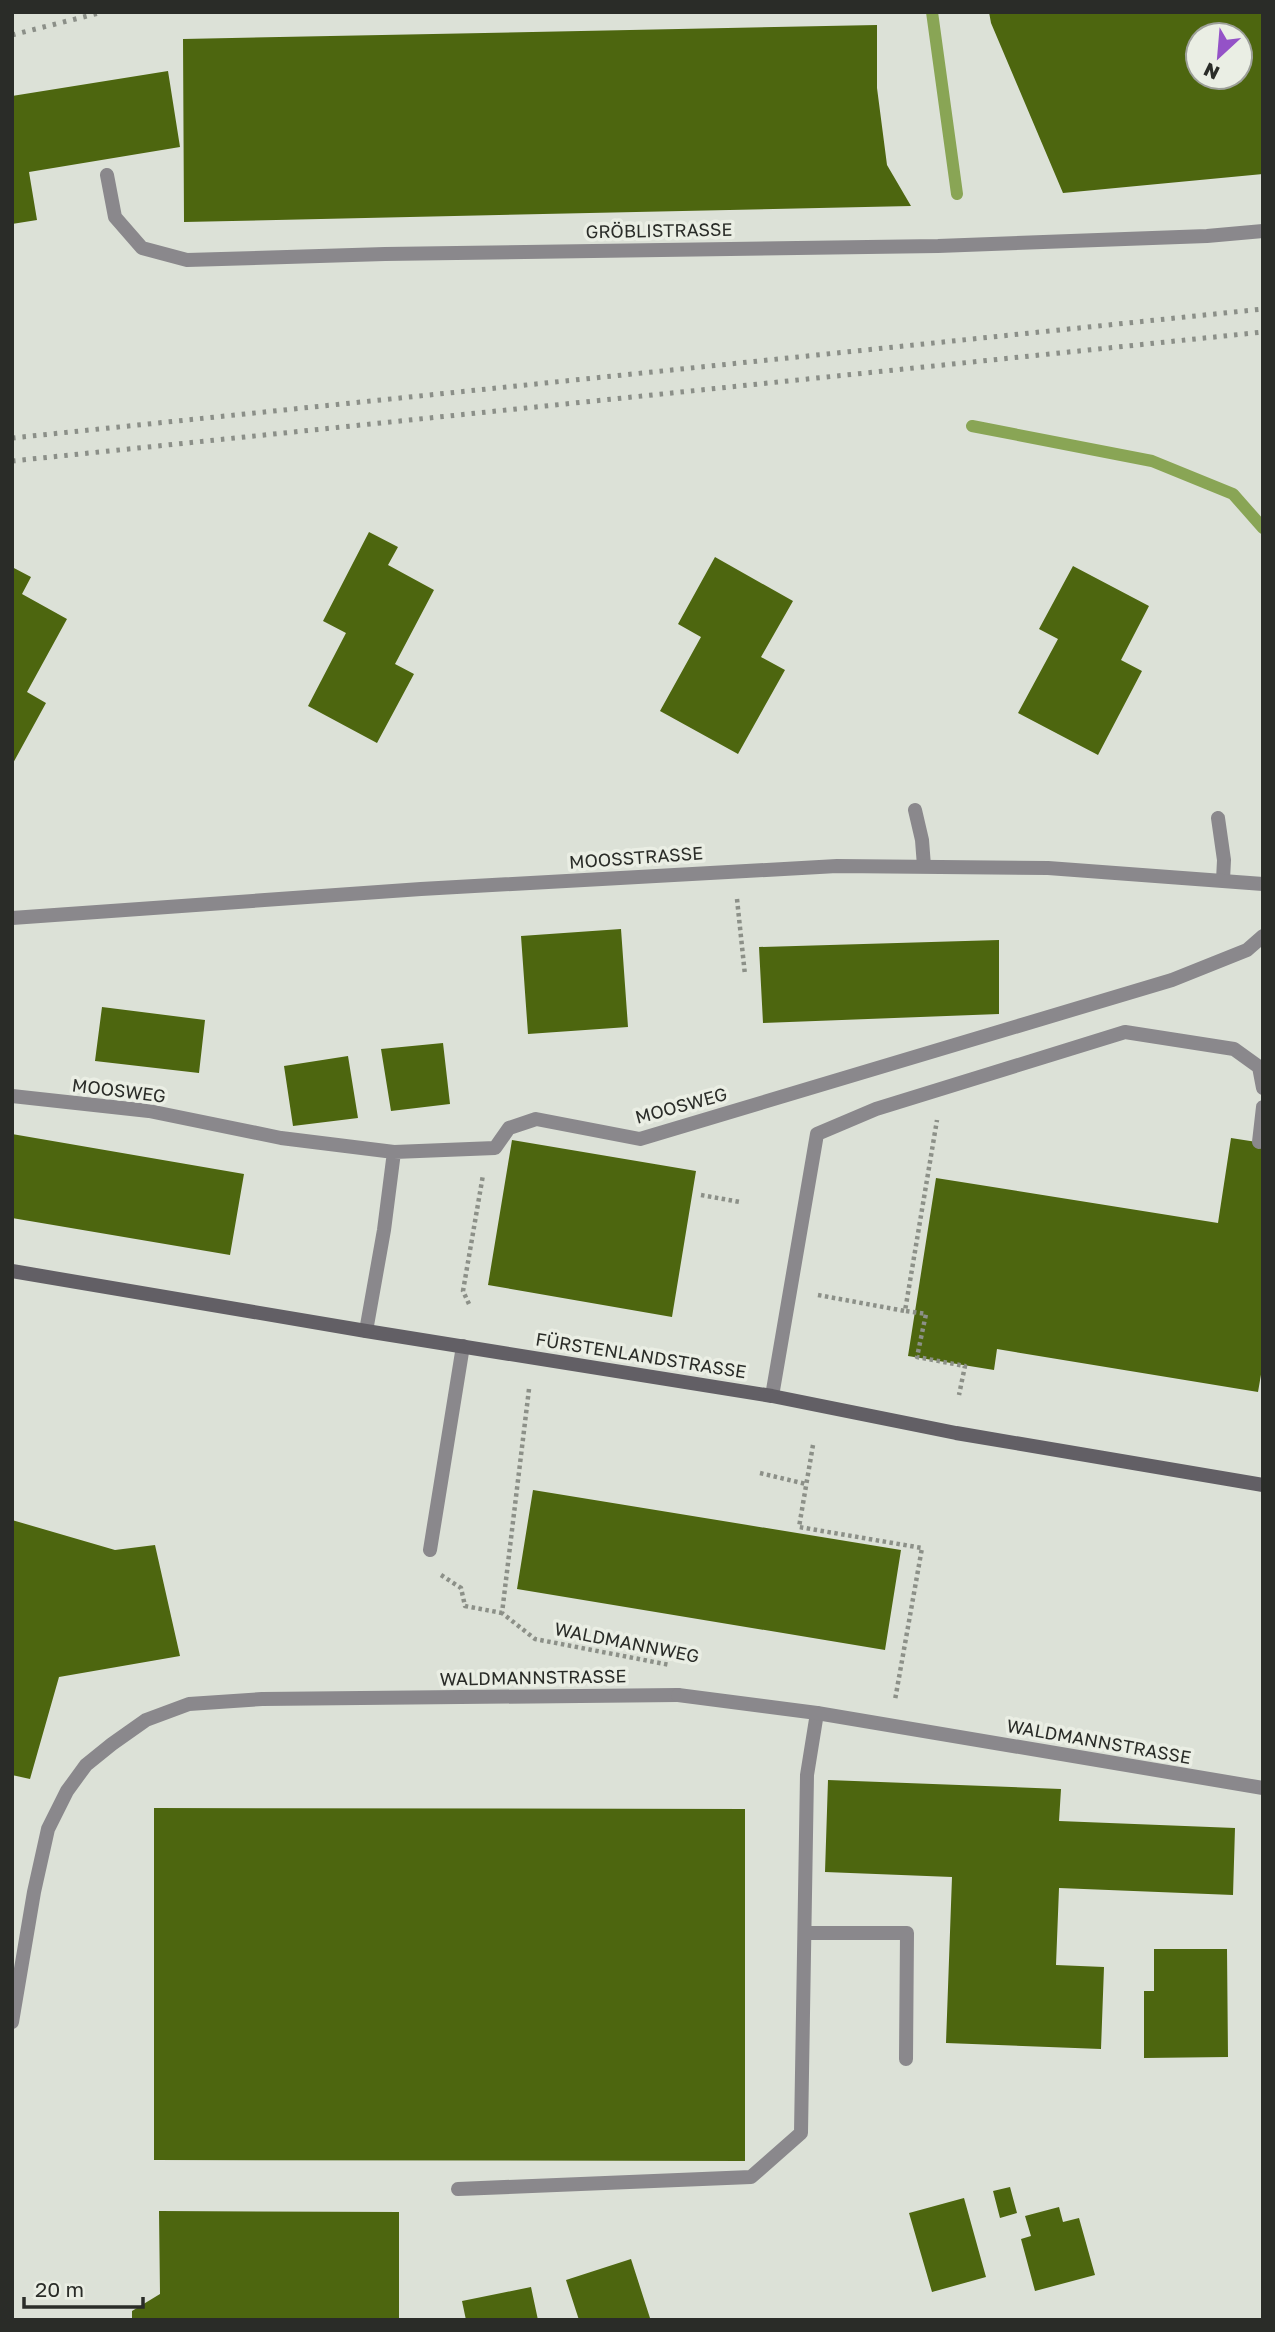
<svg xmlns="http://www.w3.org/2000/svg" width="1275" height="2332" font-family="'Golos Text',sans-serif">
<rect width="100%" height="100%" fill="#dce1d7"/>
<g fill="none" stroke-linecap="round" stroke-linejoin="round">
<path stroke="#89a555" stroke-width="12" d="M932 12 957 194
M972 426 1152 461 1233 494 1263 528"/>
</g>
<path fill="#4d660f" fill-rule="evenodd" d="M989 12H1263V174L1063 193 991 23ZM1198 35H1240V77H1198Z
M877 25V88L887 165 911 206 184 222 183 39Z
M168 71 180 147 29 172 37 220 12 224V96Z
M369 532 398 547 388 565 434 590 395 664 414 674 377 743 308 706 346 633 323 621Z
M715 557 793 601 761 657 785 670 738 754 660 711 701 637 678 624Z
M1073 566 1149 606 1121 660 1142 671 1098 755 1018 713 1058 639 1039 629Z
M12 567 31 577 22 594 67 619 27 692 46 703 12 765Z
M621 929 628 1027 528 1034 521 936Z
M999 940V1014L763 1023 759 947Z
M102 1007 205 1020 199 1073 95 1061Z
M443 1043 450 1104 391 1111 381 1049Z
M348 1056 358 1118 293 1126 284 1066Z
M12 1134 244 1174 230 1255 12 1218Z
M1231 1138 1263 1143V1363L1258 1392 997 1349 994 1370 908 1356 936 1178 1218 1223Z
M512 1140 696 1171 672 1317 488 1285Z
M533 1490 901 1550 885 1650 517 1589Z
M12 1520 115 1550 155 1545 180 1656 59 1677 30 1779 12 1775Z
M828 1780 1061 1789 1059 1821 1235 1828 1233 1895 1059 1888 1056 1965 1104 1967 1101 2049 946 2043 952 1877 825 1872Z
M154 1808 745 1809V2161L154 2160Z
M1154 1949H1227L1228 2057 1144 2058V1991H1154Z
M1010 2187 1017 2213 1000 2218 993 2191Z
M964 2198 986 2277 932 2292 909 2213Z
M1059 2207 1063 2222 1079 2218 1095 2275 1035 2291 1021 2239 1031 2236 1025 2216Z
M159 2211 399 2212V2320H132V2311L160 2294Z
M631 2259 650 2318 579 2320 566 2280Z
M531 2287 538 2320H466L462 2301Z"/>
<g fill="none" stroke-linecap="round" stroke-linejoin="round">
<path stroke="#8c9088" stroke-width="4.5" stroke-dasharray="3.5 3.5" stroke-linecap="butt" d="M737 899 745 975
M701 1195 740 1202
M818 1295 905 1311 937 1120
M469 1304 463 1291 483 1175
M906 1311 926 1314 917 1357 965 1366 959 1395
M529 1389 502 1613 535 1639 670 1665
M813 1445 799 1527 922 1548 895 1700
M760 1473 806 1484
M441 1575 461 1588 465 1606 502 1613"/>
<path stroke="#8a888c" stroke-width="14" d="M915 810 922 840 924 866
M1218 818 1224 860 1223 880
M12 1096 149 1111 281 1138 394 1152 495 1148 509 1128 536 1119 640 1139 1172 980 1247 950 1263 936
M1259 1142 1263 1107
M366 1331 384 1230 394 1152
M772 1396 817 1134 876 1109 1125 1032 1234 1049 1259 1067 1263 1088
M430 1550 463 1346
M805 1933H907L906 2059
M12 2022 34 1892 48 1829 67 1791 86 1765 112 1744 146 1720 189 1704 262 1699 678 1695
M458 2189 751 2177 801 2133 807 1775 817 1713"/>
<path stroke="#8a888c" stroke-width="14" d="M107 175 115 217 142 248 187 260 385 254 938 246 1207 236 1263 231
M12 918 421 889 837 866 1048 868 1263 884
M678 1695 817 1713 1263 1788"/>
<path stroke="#625f65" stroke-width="14" d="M12 1271 366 1331 772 1396 956 1433 1263 1485"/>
<path stroke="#8b8f88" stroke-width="5" stroke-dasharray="3.5 7" stroke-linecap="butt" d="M12 35 103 12
M12 438 1263 309
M12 461 1263 332"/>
</g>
<g text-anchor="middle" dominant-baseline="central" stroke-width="7" stroke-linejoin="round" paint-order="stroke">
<g font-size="18" fill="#2a2c28" stroke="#eaeee4">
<text transform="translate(659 230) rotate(-1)">GRÖBLISTRASSE</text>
<text transform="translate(636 857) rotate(-4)">MOOSSTRASSE</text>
<text transform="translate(119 1090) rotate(7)">MOOSWEG</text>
<text transform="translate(681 1105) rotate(-15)">MOOSWEG</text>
<text transform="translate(641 1355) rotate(9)">FÜRSTENLANDSTRASSE</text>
<text transform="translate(627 1642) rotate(11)">WALDMANNWEG</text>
<text transform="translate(533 1677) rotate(-1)">WALDMANNSTRASSE</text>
<text transform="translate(1099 1741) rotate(10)">WALDMANNSTRASSE</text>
</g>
</g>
<rect width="1275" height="2332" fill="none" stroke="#2a2c28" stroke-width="28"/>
<g transform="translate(1219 56) rotate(206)"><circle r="33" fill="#eaeee4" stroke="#9da099" stroke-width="2"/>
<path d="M0-5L12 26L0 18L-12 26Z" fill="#9452c7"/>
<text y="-10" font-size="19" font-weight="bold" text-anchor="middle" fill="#2a2c28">N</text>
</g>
<path d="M24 2297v10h119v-10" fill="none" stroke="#2a2c28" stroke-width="3.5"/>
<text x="35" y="2297" font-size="21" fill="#2a2c28" stroke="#eaeee4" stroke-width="5" paint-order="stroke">20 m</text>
</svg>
